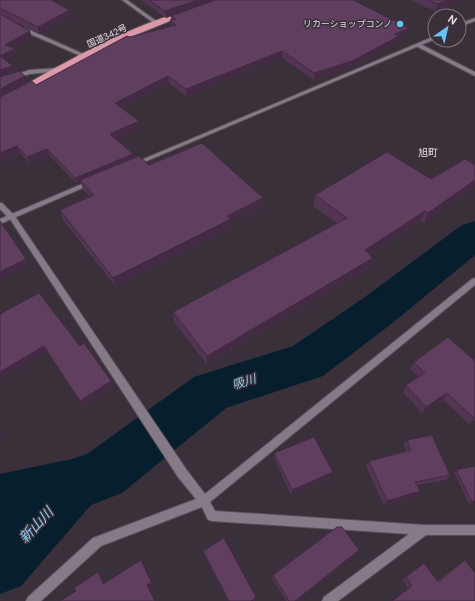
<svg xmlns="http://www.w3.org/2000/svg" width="475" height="601" font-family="'DM Sans','Noto Sans JP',sans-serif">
<rect width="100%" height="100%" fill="#393039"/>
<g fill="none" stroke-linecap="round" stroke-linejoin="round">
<path fill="#061e2d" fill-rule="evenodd" d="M475 221V255L395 321 323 376 226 408 122 493 91 505 21 586 0 594V474L72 459 87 454 194 377 293 346 365 297 462 225Z"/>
<defs>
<path id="minor" d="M122 0H127L159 23 155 24Z
M416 44H420L475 72V76L416 46Z
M58 68 60 69V71L30 74 0 83V79L30 70Z
M0 203H2L14 215 186 469 205 494 472 279 475 278V285L210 502 215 511 424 525H475V535H426L338 601H322L324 597 409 534 212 521 208 520 202 507 101 546 41 601H26L28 597 93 538 196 499 178 477 10 219 0 209Z"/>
<path id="tertiary" d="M475 18V21L459 27V24Z
M21 28H25L88 56 83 57 21 30Z
M435 36V39L137 165H133L132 164Z
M89 181H91L94 183 0 224V219Z"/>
<path id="trunk" d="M185 11 188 13 187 14 116 43 0 104V99C59 66 120 29 185 11Z"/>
</defs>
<use href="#minor" stroke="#574f57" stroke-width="2"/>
<use href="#tertiary" stroke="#574f57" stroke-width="2"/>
<use href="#trunk" stroke="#574f57" stroke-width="2"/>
<use href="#minor" fill="#857a85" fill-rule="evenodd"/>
<use href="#tertiary" fill="#857a85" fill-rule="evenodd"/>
<use href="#trunk" fill="#dc98a9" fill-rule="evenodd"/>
</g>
<path fill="#523553" d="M0 0 72 16 39 34 0 14Z
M141 0H353L409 28 407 35 398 38 397 43 350 68 314 80 282 58 186 96 169 83 121 107 140 128 116 139 133 154 134 158 149 165 263 198V208L231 223V229L116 287 63 220 60 210 90 197 83 190 81 183 78 185 50 156 30 164 20 153 0 162V14L32 38 13 48 15 49 17 55 6 61 13 66 15 73 25 76 27 82 1 97 36 85 130 37 171 26 170 20H171V16L166 18Z
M410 0H465L435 11Z
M475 165V187L424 223 421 221 370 255 373 258 370 268 207 365 174 322 173 312 337 223 313 206 315 195 431 179Z
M0 314 80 346 111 381 114 387 83 406 47 352Z
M475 361V419L469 424 443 400 422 413 403 392 406 385 419 377 410 369 414 362Z
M407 440 450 475 446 480 417 485 420 491 416 496 384 506 366 466 369 461 406 451 403 445Z
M274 453 333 472 331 477 291 495 274 458Z
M475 466V502L469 504 454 472 456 470Z
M359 550 356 554 297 601H286L272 578 273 575Z
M203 551 256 600 254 601H228L204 554Z
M465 560 475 573 408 588 402 580 424 563 437 581Z"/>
<path fill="#422b43" d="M199 0H217L166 18 165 11Z
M448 0H465L435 11 437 4Z
M70 10 72 16 39 34 38 27Z
M409 28 407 35 398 38 397 43 350 68 314 80V73L394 34Z
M30 31 32 38 7 51 5 45Z
M15 49 17 55 3 63 0 56Z
M282 51V58L186 96V89Z
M13 66 15 73 0 78V70Z
M25 76 27 82 0 97V89Z
M168 76 169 83 117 109 115 103Z
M139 121 140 128 112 141 110 134Z
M17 146 20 153 0 162V153Z
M47 149 50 156 30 164 27 157Z
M133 154 135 161 80 180 81 183 78 185 75 178Z
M475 180V187L424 223 428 213Z
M263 198V208L231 223V229L116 287 113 278 227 216Z
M425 211 421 221 362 260 365 250Z
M373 258 370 268 207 365V356Z
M26 259 29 266 0 280V272Z
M44 346 47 352 0 380V372Z
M111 381 114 387 83 406 80 401Z
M447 393 443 400 422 413 426 407Z
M475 417V419L469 424 474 418Z
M0 429 4 437 0 439Z
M333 472 331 477 291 495 292 490Z
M420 491 416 496 384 506 387 501Z
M475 501V502L469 504 472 502Z
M359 550 356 554 297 601H295Z
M141 560 153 585 149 588 156 601H155L147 585Z
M98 572 102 575 106 587 103 584Z
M256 597V600L254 601H251Z"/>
<path fill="#5f3e60" stroke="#422b43" d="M0 0H51L70 10 38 27 0 8Z
M149 0H199L165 11Z
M215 0H353L409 28 394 34 399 36 352 61 314 73 282 51 186 89 168 76 115 103 139 121 110 134 133 154 75 178 47 149 27 157 17 146 0 153V97L32 81 36 85 127 36 130 37 176 25 170 20 176 19 171 16Z
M428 0H448L437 4Z
M0 14 30 31 5 45 15 49 0 56 13 66 0 70Z
M19 71 25 76 0 89V77Z
M202 143 263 198 227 216 231 219 113 278 60 210 94 195 80 180 139 156 149 165Z
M387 152 431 179 465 159 475 165V180L428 213 425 211 365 250 373 258 207 356 173 312 347 218 315 195Z
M0 221 26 259 0 272Z
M39 293 80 346 84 343 111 381 80 401 44 346 0 372V314Z
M448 337 475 361V417L474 418 447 393 426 407 406 385 425 373 414 362Z
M432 435 450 475 415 482 420 491 387 501 369 461 411 450 407 440Z
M314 437 333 472 292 490 274 453Z
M475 466V501L472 502 456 470Z
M337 527H342L359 550 295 601H289L273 575Z
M224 538 256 597 251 601H229L203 551Z
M141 560 151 582 147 585 155 601H60L76 591 74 588 98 572 103 584Z
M465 560 475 573V601H392L412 586 406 577 424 563 438 582Z"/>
<circle fill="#6ac3f1" stroke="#393039" stroke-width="1.5" cx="400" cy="24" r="4"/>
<g text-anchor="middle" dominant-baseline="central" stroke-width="3" stroke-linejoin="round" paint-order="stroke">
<g font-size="9" fill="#e4dee4" stroke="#393039" text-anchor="end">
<text x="392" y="24">リカーショップコンノ</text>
</g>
<g font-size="9" fill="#e4dee4" stroke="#393039">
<text transform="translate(107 36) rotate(-25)">国道342号</text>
</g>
<g font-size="10" fill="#e5d9e5" stroke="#393039">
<text x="428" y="152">旭町</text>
</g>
<g font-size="12" font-style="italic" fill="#94cdf4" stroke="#393039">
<text transform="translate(244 382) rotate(-17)">吸川</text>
</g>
<g font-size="14" font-style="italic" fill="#94cdf4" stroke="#393039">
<text transform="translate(36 525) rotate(-47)">新山川</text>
</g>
</g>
<g transform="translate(447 28) rotate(34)"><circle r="19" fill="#393039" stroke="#7d767d"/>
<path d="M0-3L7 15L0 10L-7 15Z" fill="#6ac3f1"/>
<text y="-6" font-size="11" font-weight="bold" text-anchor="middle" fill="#e4dee4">N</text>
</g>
</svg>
